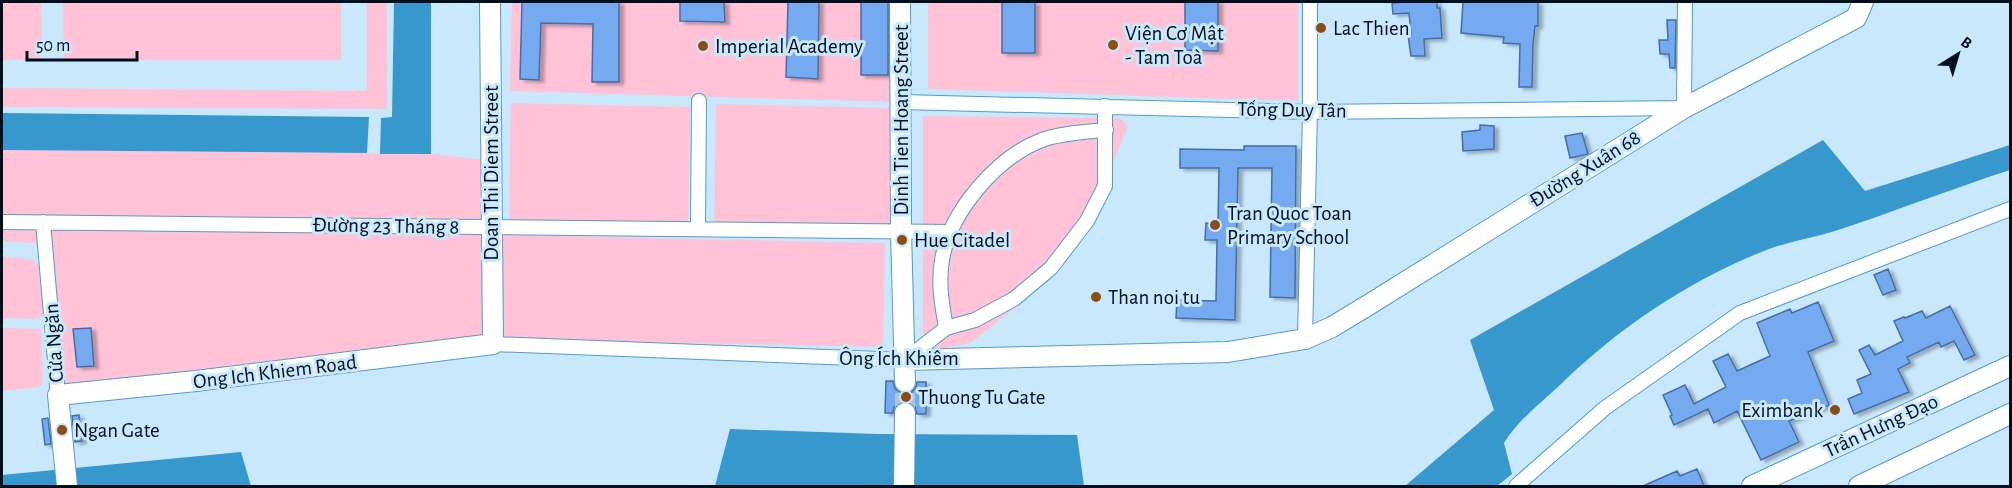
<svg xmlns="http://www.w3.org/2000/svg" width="2012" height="488" font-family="'Alegreya Sans',sans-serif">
<defs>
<filter id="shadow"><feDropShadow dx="4.5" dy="2.5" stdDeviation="1.5" flood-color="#0004"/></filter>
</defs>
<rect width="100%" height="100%" fill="#cae8fb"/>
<path fill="#ffc2d7" d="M2 2H41L42 54 39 60H2Z
M63 2H341V60H64Z
M367 2H387V109L2 107V88L367 91Z
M512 2H897L894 102 510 91Z
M928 2H1298V101L928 89Z
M511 103 690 107 688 226 509 222Z
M716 104 895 108 893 227 714 222Z
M923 116 1119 118 1125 122 1127 127 1095 209 1031 284 1020 304 970 343 938 349 923 338Z
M2 150 431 154 484 160 485 238 483 340 302 380 131 396 49 406 41 250 35 243 2 241Z
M503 235 885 243 883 347 501 339Z
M2 257 30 259 39 265 44 316 34 319 2 318Z
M2 328 39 329 41 330 43 382 40 387 2 391Z"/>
<path fill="#3698cc" d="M394 2H431V154H380L381 118 392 117Z
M2 113 369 117 367 153 2 150Z
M1823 140 1865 191 2010 145V170C1951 189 1893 212 1835 231 1813 238 1790 241 1769 249 1691 279 1621 326 1561 384 1542 402 1518 420 1504 443L1512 474 1497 486H1405L1494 410 1470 340Z
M730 429 878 434 1077 435 1084 486H715Z
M241 452 251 486H2V475Z"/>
<path fill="#75aaf1" stroke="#446ea7" stroke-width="1.5" filter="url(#shadow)" d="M522 2H619V82H592L593 24 541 23 539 80 520 79Z
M680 2H724L725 22 680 21Z
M788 2H819L818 79 786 77Z
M861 2H888V75H861Z
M1002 2H1035V53H1002Z
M1185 2H1218V51L1185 50Z
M1405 2H1437V8H1440L1442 38 1424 39 1425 56H1411L1408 35H1411L1409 13 1393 14 1392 3Z
M1463 2H1538V26H1535L1533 44 1532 87H1519L1520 44 1503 43 1504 37 1461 33Z
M1667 20H1676L1675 68H1670L1669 54H1660L1659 40H1668Z
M1480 125 1494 126V149L1463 151 1462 132 1480 130Z
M1582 133 1588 154 1570 158 1565 136Z
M1244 146H1296L1295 298 1270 297 1272 168H1238L1235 320 1176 318 1177 300 1216 301 1217 240H1205L1206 223 1218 224 1219 168H1180V149L1244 150Z
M1888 269 1896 290 1883 295 1874 275Z
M1818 302 1834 341 1808 352 1829 405 1789 421 1799 442 1761 460 1737 411 1714 423 1708 409 1674 425 1670 416 1672 415 1663 395 1685 385 1694 404 1726 387 1713 361 1728 354 1737 371 1770 356 1757 323 1790 309 1792 313Z
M1950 306 1975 355 1964 360 1954 341 1941 347 1939 342 1907 357 1910 363 1898 369 1909 392 1854 414 1848 399 1862 393 1857 380 1871 374 1859 350 1869 345 1875 355 1903 341 1894 321 1904 317 1905 318 1922 311 1926 318Z
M91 328 94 366 77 367 73 329Z
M886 381H893L895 389 905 394 912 392 916 387 917 382H926V414H917L915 407 906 401 899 403 894 407 893 413H885Z
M79 415 82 441 75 442 72 416Z
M48 418 51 444 45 445 42 419Z
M1697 469 1704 486H1643L1677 471 1680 476Z"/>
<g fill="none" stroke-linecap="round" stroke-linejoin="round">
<path stroke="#acc7da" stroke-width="20" stroke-dasharray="20 10" stroke-linecap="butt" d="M905 413V382"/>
<defs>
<path id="street" d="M900 102 1310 112 1684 108 1685 2
M2 222 951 232
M43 222 58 395
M698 229 699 101
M946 328C942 305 938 283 942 260 950 211 997 157 1042 140 1062 133 1085 132 1106 130
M1305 339 1310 112V2
M493 344 905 360 946 328 975 320 1014 299 1051 268 1087 221 1105 186V106
M1516 486 1605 408 1740 313 2010 209"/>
<path id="secondary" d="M900 2 901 231 905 382
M905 360 1228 352 1305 339 1332 327 1370 304 1684 108 1856 18 1863 2
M67 486 58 395 196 381 493 344 490 2
M904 486 905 413
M1752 486 2010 366
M1859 486 2010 414"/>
</defs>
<use href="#street" stroke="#4f9dca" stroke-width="16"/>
<use href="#secondary" stroke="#4f9dca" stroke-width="22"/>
<use href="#street" stroke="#fff" stroke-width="14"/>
<use href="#secondary" stroke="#fff" stroke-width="20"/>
</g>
<g fill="#8c4d15" stroke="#cae8fb" stroke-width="2">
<circle cx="1321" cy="28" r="6"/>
<circle cx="1113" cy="45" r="6"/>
<circle cx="703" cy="46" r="6"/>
<circle cx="1215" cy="225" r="6"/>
<circle cx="902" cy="240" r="6"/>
<circle cx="1096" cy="297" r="6"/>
<circle cx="906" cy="397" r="6"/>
<circle cx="1835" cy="410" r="6"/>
<circle cx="62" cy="430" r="6"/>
</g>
<g text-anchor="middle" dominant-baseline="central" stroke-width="6" stroke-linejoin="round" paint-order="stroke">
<g font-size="21" fill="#000f1c" stroke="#cae8fb" text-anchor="start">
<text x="1333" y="28">Lac Thien</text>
<text x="1125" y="33">Viện Cơ Mật<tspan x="1125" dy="24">- Tam Toà</tspan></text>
<text x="715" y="46">Imperial Academy</text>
<text x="1227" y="213">Tran Quoc Toan<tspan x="1227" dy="24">Primary School</tspan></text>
<text x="914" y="240">Hue Citadel</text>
<text x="1108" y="297">Than noi tu</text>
<text x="918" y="397">Thuong Tu Gate</text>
<text x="1823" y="410" text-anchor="end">Eximbank</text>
<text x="74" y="430">Ngan Gate</text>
</g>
<g font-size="21" fill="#000f1c" stroke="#cae8fb">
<text transform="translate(1292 110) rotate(1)">Tống Duy Tân</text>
<text transform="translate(901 120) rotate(-90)">Dinh Tien Hoang Street</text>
<text transform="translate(1585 169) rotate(-32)">Đường Xuân 68</text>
<text transform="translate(491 173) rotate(-90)">Doan Thi Diem Street</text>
<text transform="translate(386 226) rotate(1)">Đường 23 Tháng 8</text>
<text transform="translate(54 343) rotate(-94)">Cửa Ngăn</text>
<text x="899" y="358">Ông Ích Khiêm</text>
<text transform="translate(275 372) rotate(-7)">Ong Ich Khiem Road</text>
<text transform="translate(1881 426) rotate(-25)">Trần Hưng Đạo</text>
</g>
</g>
<rect width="2012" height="488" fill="none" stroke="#000f1c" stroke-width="6"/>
<g transform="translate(1958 54) rotate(37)" stroke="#cae8fb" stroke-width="4.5" paint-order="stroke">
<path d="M0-4.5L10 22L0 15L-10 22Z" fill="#000f1c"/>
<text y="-9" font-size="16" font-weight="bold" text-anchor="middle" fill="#000f1c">B</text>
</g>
<path d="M27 51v9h110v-9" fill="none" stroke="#000f1c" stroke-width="3"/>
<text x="36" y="51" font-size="18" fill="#000f1c" stroke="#cae8fb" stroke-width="4.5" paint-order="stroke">50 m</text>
</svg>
